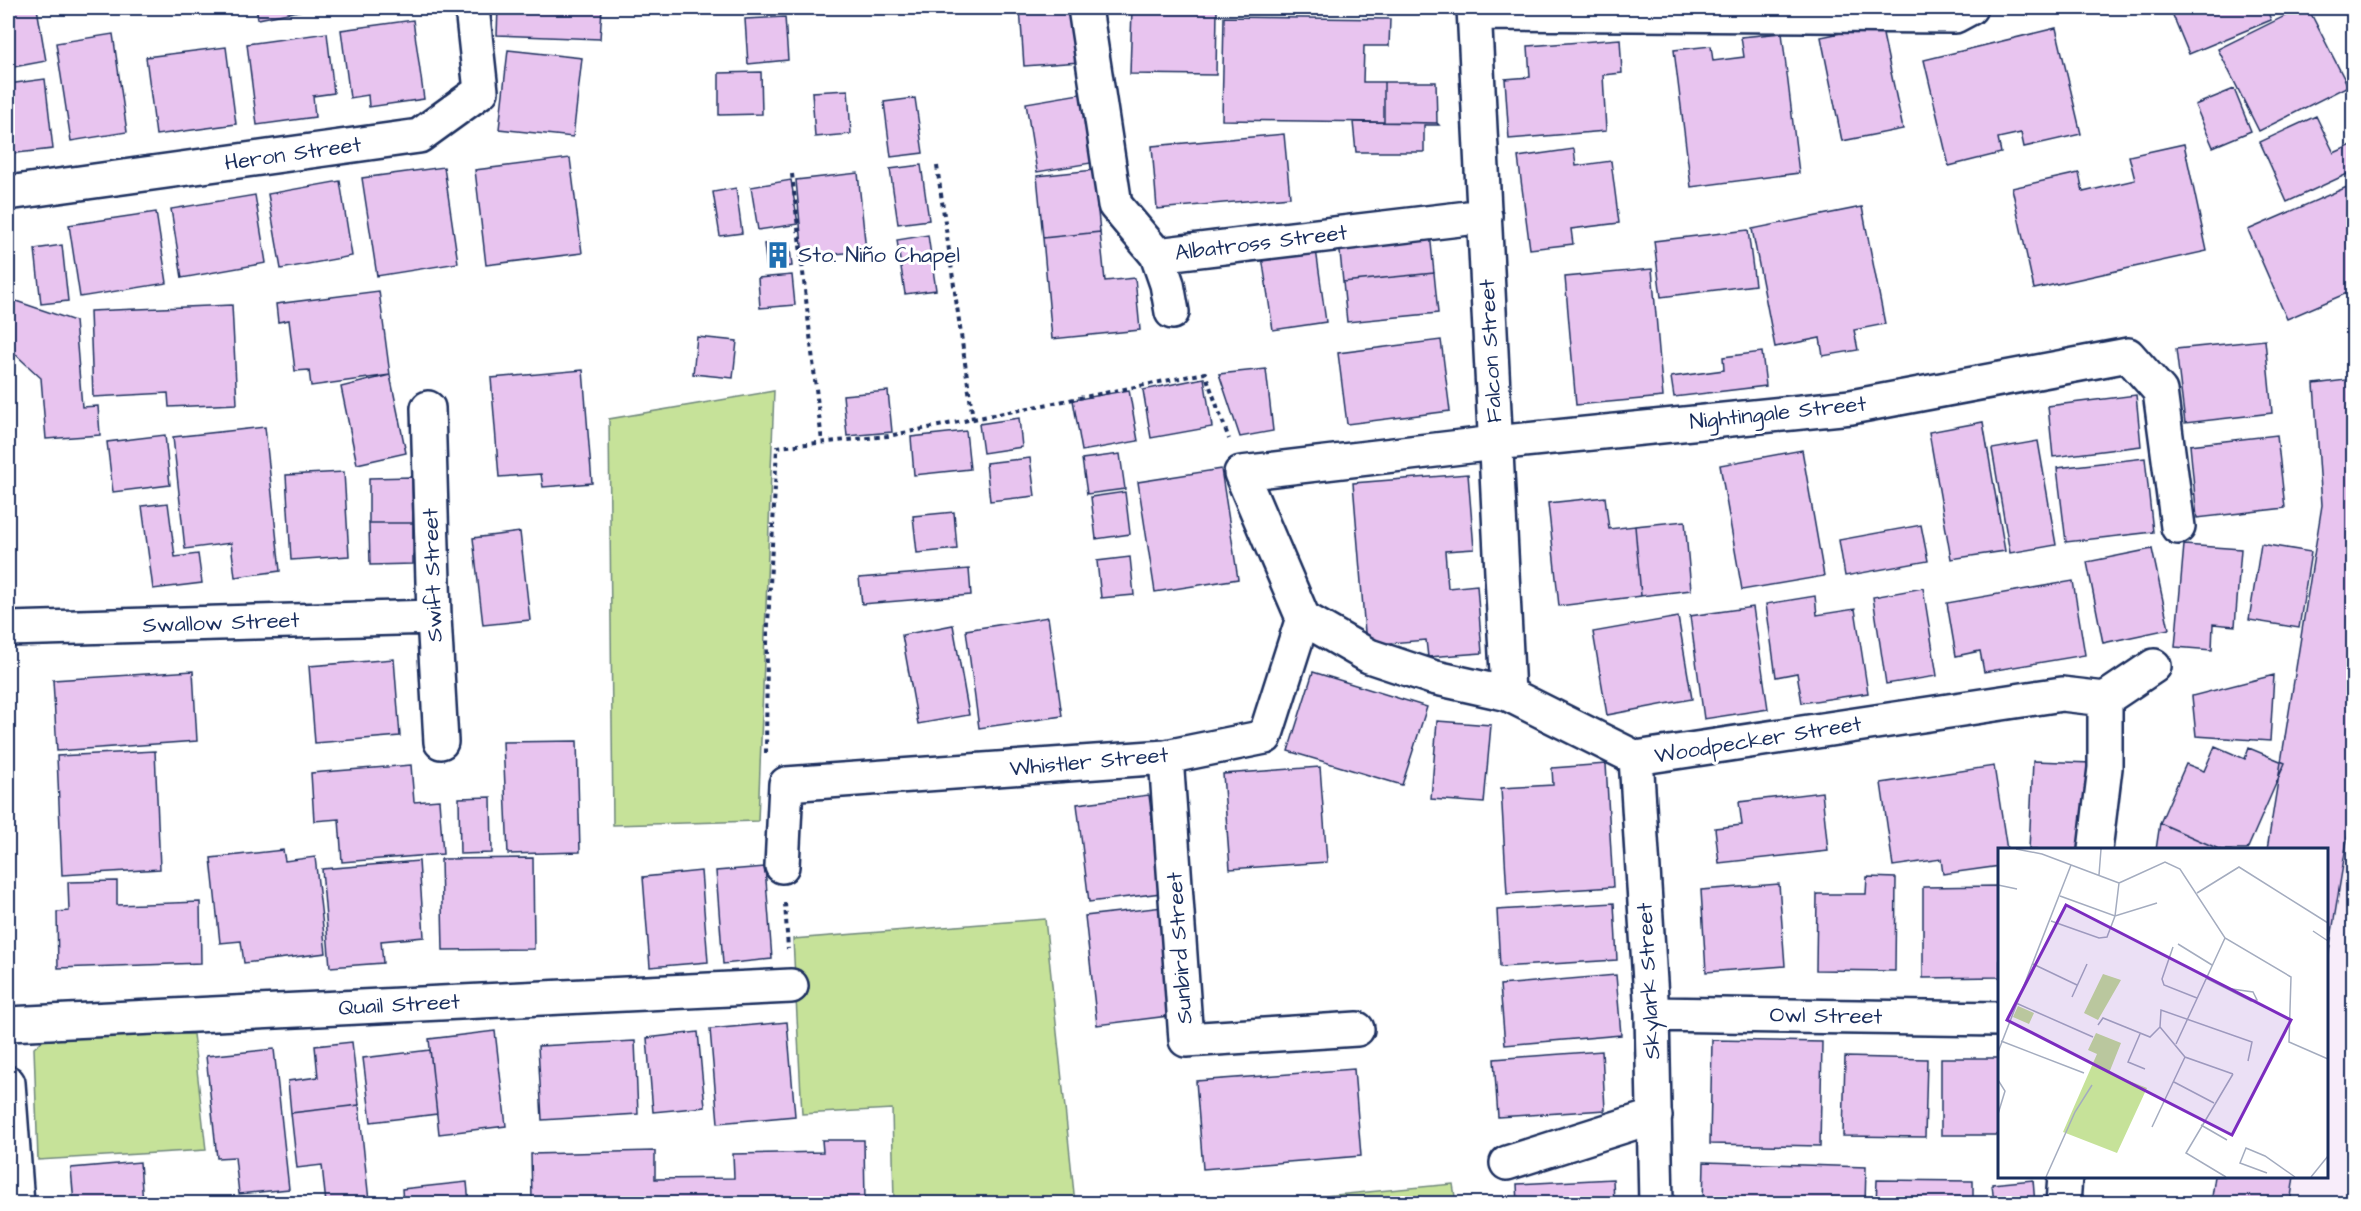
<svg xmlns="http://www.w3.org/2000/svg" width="2361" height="1211" font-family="'Architects Daughter',sans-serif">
<rect width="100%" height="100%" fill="#fff"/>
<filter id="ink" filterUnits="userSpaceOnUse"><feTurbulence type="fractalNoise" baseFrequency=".0167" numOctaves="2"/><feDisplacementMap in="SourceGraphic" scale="12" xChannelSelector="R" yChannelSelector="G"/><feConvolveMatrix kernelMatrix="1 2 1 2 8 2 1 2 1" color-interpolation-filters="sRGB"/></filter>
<g filter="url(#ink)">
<path fill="#f8edfa" d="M2353 379V1203L2211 1204 2215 1177 2326 1176V850L2322 505 2314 384Z"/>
<path fill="#c6e299" stroke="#70887c" stroke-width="1.5" d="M774 391 758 821 613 825 609 419Z
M1045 919 1075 1203H894L892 1109 802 1114 793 939Z
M193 1034 206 1150 38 1160 34 1048 47 1037Z
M1453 1184 1456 1203H1249Z"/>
<path fill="#e8c4ef" stroke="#1b2f5e" stroke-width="1.5" d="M8 8H37L46 61 8 68Z
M256 8H313L258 19Z
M498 8H602L600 39 497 35Z
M1020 8H1077L1080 62 1024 66Z
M1132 8H1217L1216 75 1130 74Z
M2170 8H2266L2271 20 2189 54Z
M2301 8H2308L2348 86 2259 131 2218 49Z
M785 17 788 60 748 64 745 19Z
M1224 17 1390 19 1389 46H1364L1363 82H1384V122L1222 120Z
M413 20 424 99 369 107 368 95 350 98 341 30Z
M1881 25 1903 129 1842 141 1821 37Z
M2056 28 2081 134 2024 147 2021 133 1998 138 2001 153 1949 166 1924 60Z
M327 33 334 93 313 96 315 117 257 125 247 44Z
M1782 33 1799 173 1691 187 1674 50 1711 46 1713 61 1744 57 1741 37Z
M113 34 127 132 71 141 56 43Z
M1620 39 1622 73 1603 75 1606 131 1509 139 1505 79 1530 77 1528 46Z
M226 47 236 124 156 135 146 57Z
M508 50 582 58 573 137 499 129Z
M761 72 762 114 719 115V73Z
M45 79 53 149 8 154V84Z
M1384 82H1436L1437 123 1384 122Z
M2234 89 2251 131 2213 147 2195 105Z
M848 90 851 134 815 137 812 92Z
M1085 93 1097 162 1037 172 1026 103Z
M915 98 923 153 891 157 884 102Z
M2316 116 2334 153 2354 144V171L2287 202 2260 142Z
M1353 122 1437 123 1439 125H1424V152H1356Z
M1284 134 1290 197 1157 209 1152 146Z
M2184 144 2207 251 2034 289 2012 188 2079 173 2083 192 2135 180 2129 156Z
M1574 149 1576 166 1611 161 1619 223 1571 229 1573 244 1530 249 1518 157Z
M570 158 582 253 486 265 475 170Z
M921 165 929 220 898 224 890 169Z
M444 167 458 263 377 276 362 178Z
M1094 170 1100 232 1043 238 1037 176Z
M858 173 866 251 803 257 796 180Z
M791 180 798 224 758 230 751 187Z
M340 181 352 256 281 269 268 194Z
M2354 184V290L2287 319 2248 230Z
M736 188 742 233 720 236 713 192Z
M255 195 266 263 182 278 171 209Z
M1862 207 1885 324 1854 330 1858 350 1823 356 1820 338 1775 347 1752 229Z
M156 212 167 283 80 297 69 225Z
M1748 230 1755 285 1661 297 1654 241Z
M1100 232 1105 281 1135 278 1140 330 1052 339 1043 238Z
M1430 233 1434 273 1343 282 1339 242Z
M928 235 936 290 905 294 897 240Z
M789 241 792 266 767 269 764 244Z
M1315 242 1326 322 1273 330 1261 250Z
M62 245 68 301 41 304 35 249Z
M1652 269 1663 397 1576 405 1565 277Z
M1434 273 1438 313 1347 322 1343 282Z
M792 275 795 305 760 308 758 278Z
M379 291 390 375 311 386 309 370 295 371 289 320 278 322 276 304Z
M10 299 75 321 82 407 98 406 100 435 46 439 41 378 14 353Z
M232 305 237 404 169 407 168 393 93 397 90 311Z
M697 337 737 341 733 378 693 374Z
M1441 340 1450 411 1347 424 1338 353Z
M2265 340 2272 413 2185 423 2176 349Z
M1762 352 1766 386 1674 397 1671 377 1724 370 1723 357Z
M1266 369 1273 431 1240 437 1219 374Z
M583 370 592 483 543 487 541 474 499 477 491 378Z
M390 375 406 453 357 464 341 387Z
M1204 378 1212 427 1151 438 1143 390Z
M2354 379V797L2326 969V850H2267L2322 505 2314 384Z
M1129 390 1138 441 1082 451 1073 400Z
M888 391 892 432 847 436 843 395Z
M2136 395 2141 446 2053 457 2048 406Z
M1019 418 1022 447 983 453 979 424Z
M1983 422 2005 551 1951 559 1929 432Z
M265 427 280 571 235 577 231 543 185 549 173 437Z
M966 431 970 469 914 475 911 437Z
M165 435 170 485 113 492 107 442Z
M2277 435 2285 508 2197 518 2190 445Z
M2038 441 2056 545 2010 553 1992 449Z
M1802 450 1824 576 1742 590 1720 465Z
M1120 454 1125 489 1087 494 1082 459Z
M1030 458 1035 496 990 501 986 463Z
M2145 458 2153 532 2066 542 2057 468Z
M1221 469 1238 579 1155 592 1138 482Z
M344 472 349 556 291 560 286 475Z
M1468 474 1474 549 1445 551 1448 588 1477 585 1482 653 1428 657 1426 640 1366 645 1353 483Z
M412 477 413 523H369V478Z
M1125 492 1130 534 1096 539 1091 497Z
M1605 497 1609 529 1635 526 1641 596 1559 606 1548 503Z
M168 503 175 557 198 554 202 583 153 589 142 506Z
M954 512 957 549 917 553 913 516Z
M1685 521 1691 590 1641 596 1635 526Z
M369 523H413V564L370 565Z
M1921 525 1928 561 1845 576 1839 540Z
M520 532 530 620 483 625 473 538Z
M2261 544 2311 552 2299 628 2249 620Z
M2184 545 2241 549 2235 626 2213 624 2212 650 2175 647Z
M2152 549 2169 629 2103 643 2087 562Z
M1130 557 1134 595 1101 598 1097 561Z
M969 569 971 595 862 604 859 578Z
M2073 581 2085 655 1984 672 1980 651 1956 656 1947 603Z
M1923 588 1937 676 1886 684 1873 597Z
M1815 596 1817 615 1855 609 1868 693 1802 703 1797 673 1776 677 1766 604Z
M1753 607 1768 709 1704 719 1690 616Z
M1048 617 1062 716 979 728 966 630Z
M1678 617 1692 699 1607 715 1593 632Z
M953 625 969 715 918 724 902 635Z
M394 659 400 736 315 743 309 666Z
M193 671 197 741 57 751 53 680Z
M1313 672 1427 707 1402 785 1288 751Z
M2274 675 2270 741 2196 736 2192 696Z
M1437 721 1491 725 1484 803 1431 799Z
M577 741 580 852 508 854 503 742Z
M2215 746 2245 759 2249 748 2285 763 2247 850H2221L2160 823 2186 764 2204 771Z
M155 751 160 869 62 875 57 756Z
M2033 761 2092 763 2088 850H2029Z
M1606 764 1613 887 1507 894 1501 788 1553 785 1552 768Z
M411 765 414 802 439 800 443 854 342 862 339 819 314 821 311 773Z
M1994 766 2007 850H2000V866L1943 874 1941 859 1893 866 1881 783Z
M1320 767 1327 862 1230 869 1223 774Z
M1822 792 1828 851 1719 863 1715 828 1742 825 1739 802Z
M1149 795 1161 893 1089 902 1077 804Z
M491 797 492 853 460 854 459 798Z
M2160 823 2221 850H2156Z
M283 850 285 861 315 857 326 953 244 963 241 941 220 943 211 858Z
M533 858 534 949 443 950 441 859Z
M419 861 424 937 381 941 383 963 330 967 322 869Z
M765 867 772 959 723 964 716 871Z
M701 871 708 962 650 967 643 877Z
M1867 877 1896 878 1895 971 1816 970 1817 894H1866Z
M117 881V905L200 902 201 963 58 968 57 912 69 911 68 882Z
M1779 884 1785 966 1706 972 1701 890Z
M2000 886V977L1923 978V887Z
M1614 903 1617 960 1500 967 1497 910Z
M1163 907 1176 1015 1097 1025 1085 916Z
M1616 975 1621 1035 1505 1045 1500 985Z
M787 1022 795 1116 718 1123 710 1029Z
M495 1031 506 1126 439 1134 429 1039Z
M698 1032 705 1107 653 1112 647 1038Z
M1712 1040 1822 1042 1820 1146 1710 1144Z
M635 1041 638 1114 542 1120 538 1046Z
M352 1042 359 1105 291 1113 288 1081 318 1077 315 1046Z
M274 1049 289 1189 239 1194 235 1157 217 1158 206 1056Z
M430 1050 437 1114 371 1122 363 1058Z
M1602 1051 1605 1110 1498 1117 1494 1059Z
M1845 1057 1927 1059 1925 1137 1843 1136Z
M1941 1058H2000V1135H1941Z
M1354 1069 1361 1156 1203 1169 1196 1081Z
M359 1105 369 1201 326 1204 322 1165 297 1168 291 1113Z
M822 1140H864L865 1204H557V1200H532L531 1154 655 1151V1179L734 1178 733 1154 823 1152Z
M140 1162 143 1204H74L71 1168Z
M1704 1162 1866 1167 1865 1204H1703Z
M2215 1176H2294L2290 1204H2211Z
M1613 1179 1614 1204H1518L1517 1184Z
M1877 1180 1973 1181V1204H1876Z
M2033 1180 2035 1204H1994L1992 1184Z
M467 1182 469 1204H403L402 1189Z"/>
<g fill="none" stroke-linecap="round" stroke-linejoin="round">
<defs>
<path id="minor" d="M1085 8 1115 205 1157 255 1485 216
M1474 8 1508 694
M1474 13 1955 16 1970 8
M8 193 419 136 481 91 472 8
M1157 255 1167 284 1172 312
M428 408 434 617 441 742
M8 629 434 617
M2105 699 2062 694 1636 758 1508 694 1432 677 1369 656 1303 618 1241 473 1495 443 1851 407 2128 355 2160 391 2178 527
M2105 699 2154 666
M1166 757 1186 1040 1357 1029
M1636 758 1652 1014 1656 1204
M2095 850 2105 768V699
M782 866 786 784 1166 757 1265 737 1303 618
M1652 1014 2000 1019
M8 1024 791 986
M8 1083 17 1204
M1507 1163 1655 1116
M2063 1204 2065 1176"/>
</defs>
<use href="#minor" stroke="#1b2f5e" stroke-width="38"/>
<path stroke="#1b2f5e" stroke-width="4" stroke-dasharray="4.5 4.5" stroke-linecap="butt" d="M937 166 973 419
M792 174 822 442
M766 753 767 644 777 447 888 436 1205 373 1229 439
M785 903 788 949"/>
<use href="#minor" stroke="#fff" stroke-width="33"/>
</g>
</g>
<defs>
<symbol id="building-bare" viewBox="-9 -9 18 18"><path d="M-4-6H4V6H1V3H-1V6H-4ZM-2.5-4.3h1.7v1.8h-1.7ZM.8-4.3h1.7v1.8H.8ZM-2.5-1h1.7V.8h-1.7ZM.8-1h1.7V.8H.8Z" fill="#1f6fb2" stroke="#fff" stroke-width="2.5" paint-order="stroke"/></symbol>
</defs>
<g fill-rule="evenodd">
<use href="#building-bare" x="759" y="236" width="38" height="38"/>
</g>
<g text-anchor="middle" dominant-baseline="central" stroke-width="6" stroke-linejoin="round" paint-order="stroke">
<g font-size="22" fill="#1b2f5e" stroke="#fff">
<text transform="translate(293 154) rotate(-8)">Heron Street</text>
<text transform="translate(1261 243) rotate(-7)">Albatross Street</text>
<text transform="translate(1491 351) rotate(-93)">Falcon Street</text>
<text transform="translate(1778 413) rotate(-6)">Nightingale Street</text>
<text transform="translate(433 575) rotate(-92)">Swift Street</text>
<text transform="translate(221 623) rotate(-2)">Swallow Street</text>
<text transform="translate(1758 740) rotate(-9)">Woodpecker Street</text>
<text transform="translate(1089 762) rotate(-5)">Whistler Street</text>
<text transform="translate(1180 948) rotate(-94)">Sunbird Street</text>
<text transform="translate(1649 981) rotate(-93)">Skylark Street</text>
<text transform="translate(399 1005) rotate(-3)">Quail Street</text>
<text transform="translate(1826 1016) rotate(1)">Owl Street</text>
</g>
<g font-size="22" fill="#1b2f5e" stroke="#fff" text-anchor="start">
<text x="798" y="255">Sto. Niño Chapel</text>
</g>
</g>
<g transform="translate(1998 848)">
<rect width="330" height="330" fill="#fff"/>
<path d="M105 126 123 132 100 172 86 165ZM20 158 36 165 31 176 15 169ZM98 185 123 195 111 225 149 240 119 305 65 284 99 206 90 202Z" fill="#c6e299"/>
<path fill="none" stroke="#a4acbf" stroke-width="1.5" d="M18 1 44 6 121 35M101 27 103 1M121 35 167 14 182 21 227 90 293 129 291 194 330 211M0 37 19 41M199 45 241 19 330 75M62 48 117 68 159 55M53 73 101 90 109 89 117 68 121 35M315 83 330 93M180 96 214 117M175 99 164 131 166 137 199 150M35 116 79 137M208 130 253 153 259 152 255 144 227 140M74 149 89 116M18 155 95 189M100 177 105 170 152 189 162 179M142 186 130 214 147 221M3 193 86 225M178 196 227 90M0 204 73 17M235 226 187 209 162 179 163 162 254 194 250 213M0 232 7 243 0 266M176 234 216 255M203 277 229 292M154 279 187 209M269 325 242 315 248 300 267 308 297 329M48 329 77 264 94 237M228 329 188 305 235 226M313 329 330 308"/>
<path fill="#7b2cbf" fill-opacity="0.15" stroke="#7b2cbf" stroke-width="3" d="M68 57 293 172 234 287 9 172Z"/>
<rect width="330" height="330" fill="none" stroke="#1b2f5e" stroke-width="3"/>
</g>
<rect width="2361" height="1211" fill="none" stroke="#fff" stroke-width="30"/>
<rect x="15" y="15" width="2331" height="1181" fill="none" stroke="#1b2f5e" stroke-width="2" filter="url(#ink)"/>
</svg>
